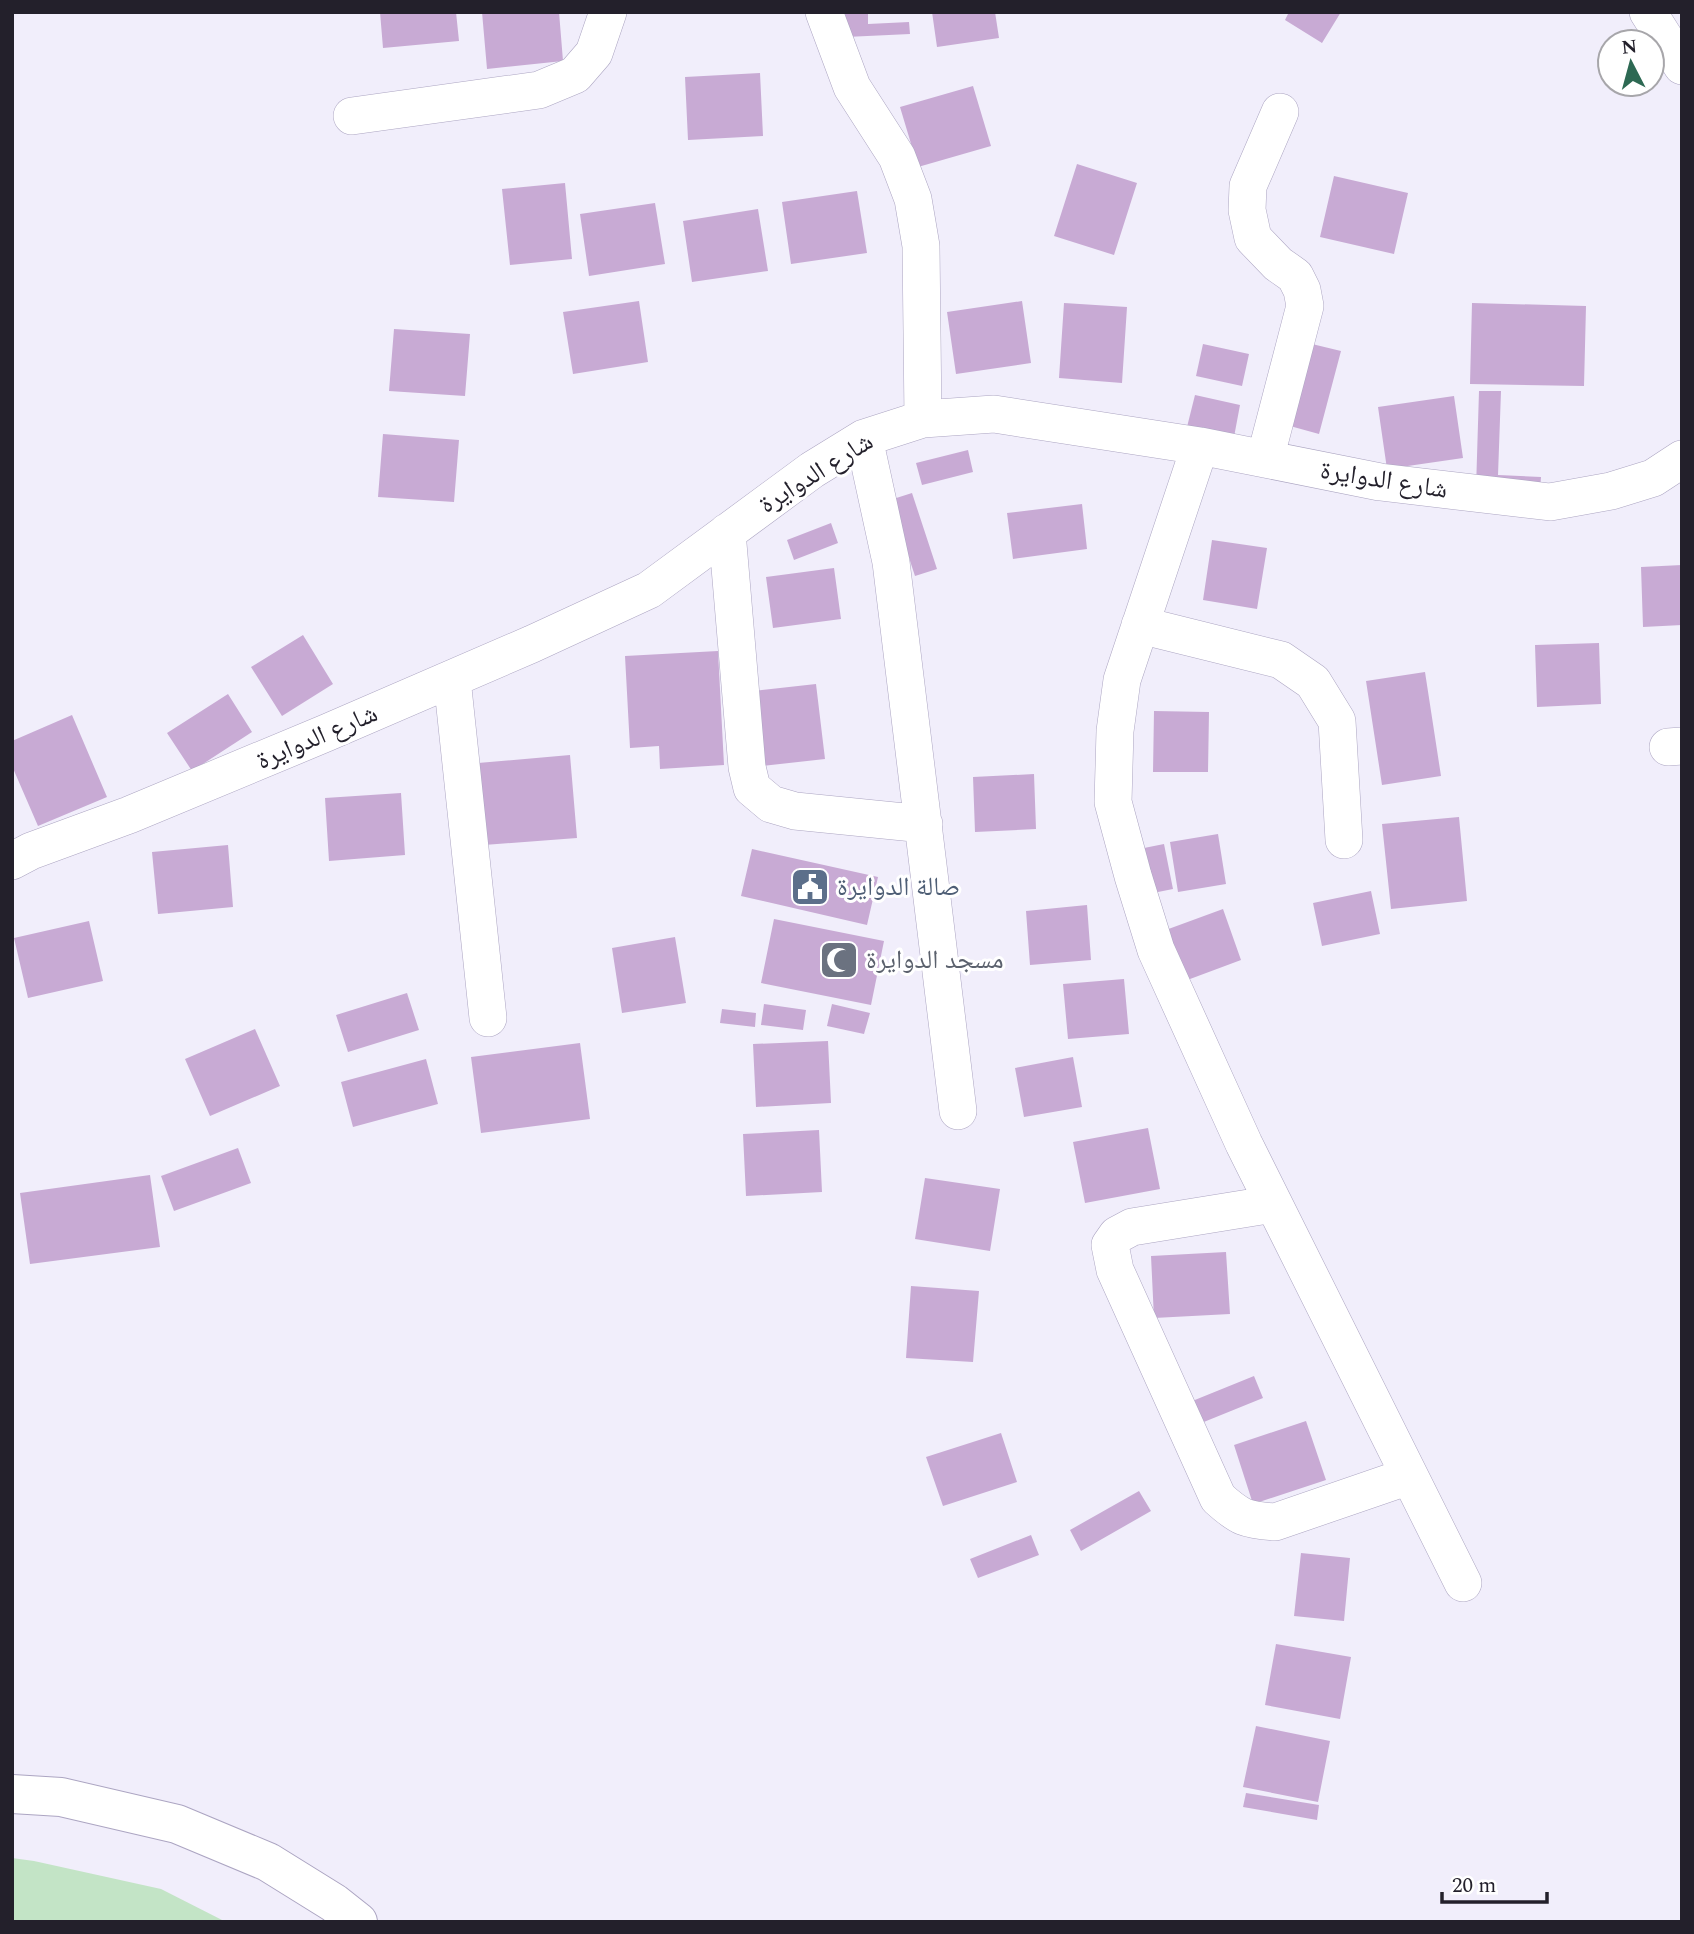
<svg xmlns="http://www.w3.org/2000/svg" width="1694" height="1934" font-family="Spectral,'Noto Naskh Arabic',serif">
<rect width="100%" height="100%" fill="#f1eefb"/>
<path fill="#c3e4c6" d="M12 1858 34 1861 161 1889 226 1922H12Z"/>
<path fill="#c8aad4" d="M380 12H456L459 41 383 48Z
M482 12H559L563 61 487 69Z
M845 12H868V24L909 22 910 34 846 37Z
M932 12H995L999 38 937 47Z
M1289 12H1341L1322 43 1285 20Z
M760 73 763 136 688 140 685 77Z
M973 86 991 146 918 167 900 107Z
M1077 164 1137 183 1114 255 1054 236Z
M1334 176 1408 193 1394 254 1320 237Z
M565 183 572 259 510 265 502 189Z
M857 191 867 253 791 264 782 202Z
M655 203 665 264 589 276 580 214Z
M758 209 768 271 692 282 683 221Z
M639 301 648 362 573 374 563 312Z
M1022 301 1031 363 956 374 947 312Z
M1064 303 1127 307 1122 383 1059 378Z
M1472 303 1586 306 1584 386 1470 384Z
M394 329 470 334 465 396 389 391Z
M1203 344 1249 354 1242 386 1196 376Z
M1312 344 1341 351 1319 434 1290 426Z
M1479 391H1501L1498 475 1541 477 1540 490 1476 489Z
M1195 395 1240 405 1234 437 1187 427Z
M1454 396 1463 458 1387 469 1378 407Z
M383 434 459 440 454 502 378 497Z
M968 450 973 472 922 485 916 463Z
M912 493 937 569 915 576 890 500Z
M1082 504 1087 549 1013 559 1007 513Z
M831 523 838 543 794 560 787 540Z
M1212 540 1267 548 1257 609 1203 600Z
M1682 565V625L1643 627 1641 567Z
M834 568 841 619 773 628 766 577Z
M303 635 333 684 282 716 251 667Z
M1599 643 1601 704 1537 707 1535 645Z
M718 651 724 765 660 769 659 746 630 748 625 656Z
M1425 672 1441 776 1382 785 1366 681Z
M816 684 825 759 762 766 754 691Z
M228 694 252 732 192 771 167 733Z
M1154 711 1209 712 1208 772H1153Z
M72 715 107 797 38 826 12 766V741Z
M570 755 577 838 484 845 478 763Z
M1034 774 1036 829 975 832 973 777Z
M401 793 405 855 329 861 325 798Z
M1459 817 1467 901 1391 909 1382 824Z
M1218 834 1226 884 1178 892 1170 842Z
M1164 844 1173 889 1143 895 1134 850Z
M228 845 233 907 158 914 152 852Z
M752 849 878 877 867 925 741 896Z
M1371 891 1380 934 1322 946 1313 903Z
M1087 905 1091 960 1030 965 1026 911Z
M1223 909 1241 960 1182 982 1163 931Z
M774 919 884 941 871 1005 761 983Z
M89 921 103 981 28 998 14 938Z
M675 937 686 1003 622 1013 612 948Z
M1124 979 1129 1034 1068 1039 1063 984Z
M407 993 419 1030 348 1052 336 1015Z
M764 1004 806 1010 803 1030 761 1025Z
M832 1004 870 1013 864 1034 827 1026Z
M722 1009 756 1013 755 1027 720 1023Z
M255 1029 280 1086 210 1116 185 1059Z
M828 1041 831 1103 756 1107 753 1044Z
M580 1043 590 1119 481 1133 471 1057Z
M1073 1057 1082 1107 1024 1117 1015 1068Z
M426 1059 438 1104 353 1127 341 1082Z
M1148 1128 1160 1189 1085 1203 1073 1142Z
M819 1130 822 1192 746 1196 743 1134Z
M238 1148 251 1183 174 1211 161 1176Z
M150 1175 160 1247 30 1264 20 1193Z
M925 1178 1000 1189 990 1251 915 1239Z
M1226 1252 1230 1314 1154 1318 1151 1256Z
M911 1286 979 1291 973 1362 906 1358Z
M1254 1376 1263 1398 1189 1428 1180 1406Z
M1306 1421 1326 1480 1253 1504 1234 1445Z
M1001 1433 1017 1482 943 1506 926 1457Z
M1139 1491 1151 1511 1081 1551 1070 1530Z
M1031 1535 1039 1555 978 1578 970 1559Z
M1301 1553 1350 1558 1344 1621 1294 1616Z
M1276 1644 1351 1657 1340 1719 1265 1705Z
M1256 1726 1330 1741 1318 1802 1243 1787Z
M1246 1793 1319 1805 1317 1820 1243 1807Z"/>
<g fill="none" stroke-linecap="round" stroke-linejoin="round">
<defs>
<path id="minor" d="M824 12 852 87 897 157 913 199 921 246 923 419
M1648 12 1682 66
M352 116 539 90 575 75 594 53 608 12
M864 438 891 562 958 1111
M1200 446 1122 680 1115 731 1113 802 1133 876 1156 950 1244 1144 1463 1583
M1265 459 1305 306 1302 290 1295 276 1278 264 1253 238 1247 210 1248 186 1280 112
M727 532 747 767 752 788 771 804 795 811 924 824
M1140 625 1281 660 1313 682 1337 721 1344 840
M452 679 488 1018
M1668 747 1682 746
M12 861 31 851 129 815 326 733 532 644 649 590 812 470 864 438 923 419 994 414 1200 446 1380 482 1550 502 1611 491 1653 478 1682 459
M1274 1204 1132 1227 1117 1235 1110 1245 1115 1270 1218 1498C1240 1518 1246 1520 1275 1522L1409 1476"/>
<path id="primary" d="M12 1794 61 1797 177 1824 268 1862 334 1903 358 1922"/>
</defs>
<use href="#minor" stroke="#aca5c2" stroke-width="38"/>
<use href="#primary" stroke="#aca5c2" stroke-width="40"/>
<use href="#minor" stroke="#fff" stroke-width="37"/>
<use href="#primary" stroke="#fff" stroke-width="38"/>
</g>
<defs>
<symbol id="civic-square" viewBox="-11 -11 22 22"><rect x="-9" y="-9" width="18" height="18" rx="4" fill="#5c6f8a" stroke="#fff"/><path d="M-.6-6.5H3V-4.5H.6V-3L4-1V1h2V6H-6V1h2V-1L-.6-3ZM-1.2 2.5V6h2.4V2.5Z" fill="#fff"/></symbol>
<symbol id="mosque-square" viewBox="-11 -11 22 22"><rect x="-9" y="-9" width="18" height="18" rx="4" fill="#6b7280" stroke="#fff"/><path d="M3.5-4.9A6 6 0 1 0 3.5 4.9A5 5 0 1 1 3.5-4.9Z" fill="#fff"/></symbol>
</defs>
<g fill-rule="evenodd">
<use href="#civic-square" x="788" y="865" width="44" height="44"/>
<use href="#mosque-square" x="817" y="938" width="44" height="44"/>
</g>
<g text-anchor="middle" dominant-baseline="central" stroke-width="6" stroke-linejoin="round" paint-order="stroke">
<g font-size="26" fill="#23202b" stroke="#fff">
<text transform="translate(816 473) rotate(-32)">شارع الدوايرة</text>
<text transform="translate(1384 480) rotate(9)">شارع الدوايرة</text>
<text transform="translate(317 737) rotate(-23)">شارع الدوايرة</text>
</g>
<g font-size="26" fill="#4e5e75" stroke="#fff" text-anchor="start">
<text x="837" y="887">صالة الدوايرة</text>
</g>
<g font-size="26" fill="#5b616d" stroke="#fff" text-anchor="start">
<text x="866" y="960">مسجد الدوايرة</text>
</g>
</g>
<rect width="1694" height="1934" fill="none" stroke="#23202b" stroke-width="28"/>
<g transform="translate(1631 63) rotate(354)"><circle r="33" fill="#ffffff" stroke="#a7a6aa" stroke-width="2"/>
<path d="M0-5L12 26L0 18L-12 26Z" fill="#2d6953"/>
<text y="-10" font-size="19" font-weight="bold" text-anchor="middle" fill="#23202b">N</text>
</g>
<path d="M1442 1892v10h105v-10" fill="none" stroke="#23202b" stroke-width="3.5"/>
<text x="1452" y="1892" font-size="21" fill="#23202b" stroke="#ffffff" stroke-width="5" paint-order="stroke">20 m</text>
</svg>
